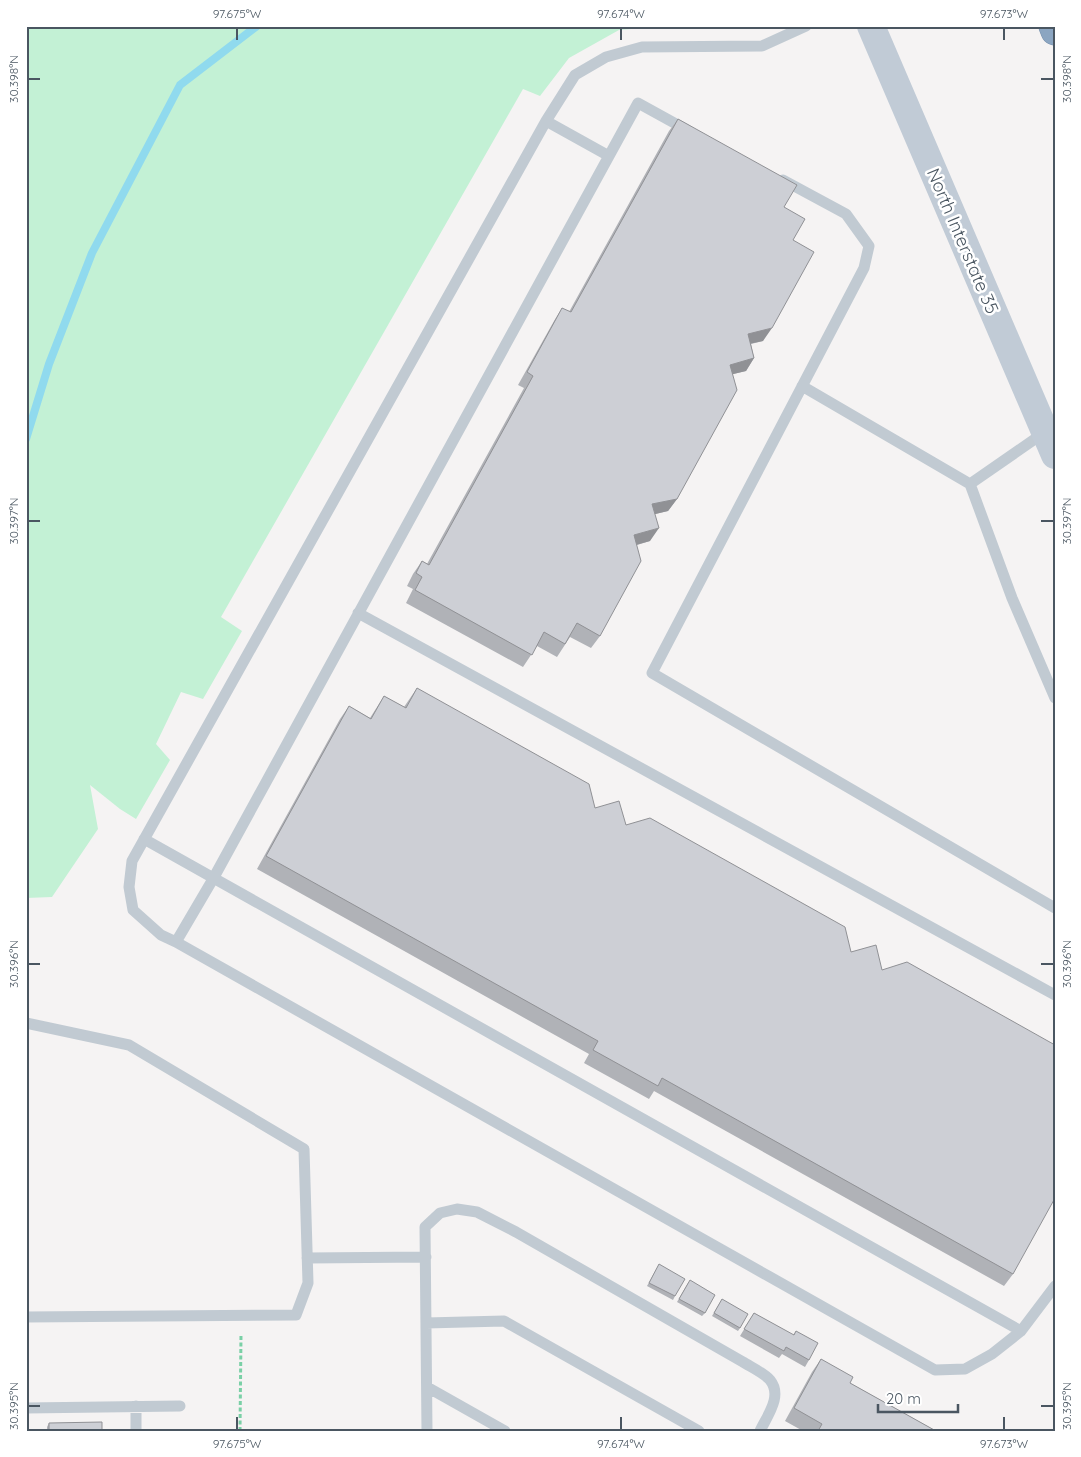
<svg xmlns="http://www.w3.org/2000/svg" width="1081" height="1457" font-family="Quicksand,sans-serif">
<rect width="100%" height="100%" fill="#f5f3f3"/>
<path fill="#c3f1d5" d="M26 26H668L619 30 569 58 540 96 523 89 221 617 242 631 203 699 181 692 156 744 170 760 136 819 120 809 90 785 98 829 52 897 26 898Z"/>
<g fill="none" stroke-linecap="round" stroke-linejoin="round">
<path stroke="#90daee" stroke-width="8" d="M26 439 49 364 92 253 180 85 257 26"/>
<defs>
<path id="highway" d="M1053 26 1055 31"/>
</defs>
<use href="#highway" stroke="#7690ad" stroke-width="29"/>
<path stroke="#7ad0a6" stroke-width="3" stroke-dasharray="4 2.5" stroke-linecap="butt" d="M240 1431 241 1334"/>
<path stroke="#c1cad2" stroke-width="11" d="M546 121 609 156
M687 130 638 103 213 879 176 942 161 935 133 910 129 887 132 861 546 121 575 75 606 57 642 47 762 46 806 26
M783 180 846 214 869 246 864 268 652 673 1055 908
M802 386 970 484 1045 432
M970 484 1012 598 1055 698
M358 613 1055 995
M144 839 1021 1331
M176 942 935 1370 965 1369 992 1354 1021 1331 1055 1286
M26 1023 129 1045 304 1149 308 1283 296 1315 26 1317
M307 1258 426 1257
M426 1323 504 1321 699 1431
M427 1387 505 1431
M136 1406V1431
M26 1408 180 1406
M427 1431 425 1227 440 1213 457 1209 477 1212 516 1232 743 1362C751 1367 764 1373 770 1380 783 1396 767 1416 760 1431"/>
<path stroke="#c1cbd6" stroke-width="28" d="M871 26 1055 455"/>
<use href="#highway" stroke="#8ba5c1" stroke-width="28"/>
</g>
<path fill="#b0b2b7" d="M678 119 784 207 793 240 763 341 751 344 754 358 746 371 733 374 677 499 668 511 655 514 650 541 637 545 600 636 591 648 570 637 557 657 537 646 523 667 406 603 413 589 407 586 413 574 422 561 427 564 524 388 518 385 554 321 562 308 569 312 669 131Z
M417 688 595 808 626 825 882 970 1013 1274 1004 1286 654 1091 649 1099 584 1063 589 1054 257 869 340 719 349 706 370 718 384 696 404 707Z
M659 1264 675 1296 673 1300 647 1286Z
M688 1283 705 1313 702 1316 677 1302Z
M722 1299 740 1328 738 1331 712 1316Z
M754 1313 793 1335 796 1331 809 1360 805 1367 782 1354 779 1358 740 1336Z
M821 1359 850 1383 936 1431H803L785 1421 812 1372Z
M49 1423 102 1431H47V1427Z"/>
<path fill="#909195" d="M772 328 763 341 739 346 748 334Z
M754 358 746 371 721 377 730 365Z
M677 499 668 511 643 517 652 504Z
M659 528 650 541 625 548 634 535Z"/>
<path fill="#cdcfd5" stroke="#909195" d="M678 119 797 185 784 207 805 219 793 240 814 252 772 328 748 334 754 358 730 365 737 390 677 499 652 504 659 528 634 535 641 561 600 636 577 623 565 644 544 632 532 655 415 590 422 577 416 573 422 561 429 565 533 376 527 372 562 308 571 312Z
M417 688 589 784 595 808 619 801 626 825 650 818 845 927 851 952 876 945 882 970 907 962 1055 1045V1198L1013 1274 662 1078 658 1086 593 1050 598 1041 266 856 349 706 371 719 384 696 406 708Z
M659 1264 685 1279 675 1296 649 1283Z
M690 1280 715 1295 705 1313 679 1299Z
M722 1299 748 1314 740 1328 714 1313Z
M754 1313 794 1335 796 1331 818 1343 809 1360 786 1347 784 1351 744 1329Z
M821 1359 853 1377 850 1383 936 1431H818L822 1424 794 1408Z
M102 1422V1431H49V1423Z"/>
<path fill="none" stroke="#4a5661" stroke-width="2" d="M237 28V40M621 28V40M1004 28V40M28 79H40M1041 79H1054M28 521H40M1041 521H1054M28 964H40M1041 964H1054M28 1406H40M1041 1406H1054M237 1417V1430M621 1417V1430M1004 1417V1430"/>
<g text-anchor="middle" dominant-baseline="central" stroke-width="5" stroke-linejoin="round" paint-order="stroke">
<g font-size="18" fill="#4a5661" stroke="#fff">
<text transform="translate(963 241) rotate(67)">North Interstate 35</text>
</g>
</g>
<rect width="1081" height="1457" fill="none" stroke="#ffffff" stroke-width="55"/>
<path d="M878 1404v8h80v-8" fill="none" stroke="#4a5661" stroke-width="2.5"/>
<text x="886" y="1404" font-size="15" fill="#4a5661" stroke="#ffffff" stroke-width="4" paint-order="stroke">20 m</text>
<rect x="28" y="28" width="1026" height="1402" fill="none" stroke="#4a5661" stroke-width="2"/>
<g font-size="12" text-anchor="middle" fill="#4a5661">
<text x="237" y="18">97.675°W</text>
<text x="621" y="18">97.674°W</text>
<text x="1004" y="18">97.673°W</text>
<text transform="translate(14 79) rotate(-90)" y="4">30.398°N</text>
<text transform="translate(1067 79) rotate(-90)" y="4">30.398°N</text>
<text transform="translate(14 521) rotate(-90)" y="4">30.397°N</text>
<text transform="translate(1067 521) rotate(-90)" y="4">30.397°N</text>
<text transform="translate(14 964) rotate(-90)" y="4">30.396°N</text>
<text transform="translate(1067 964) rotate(-90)" y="4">30.396°N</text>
<text transform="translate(14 1406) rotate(-90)" y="4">30.395°N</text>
<text transform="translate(1067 1406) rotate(-90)" y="4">30.395°N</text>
<text x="237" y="1448">97.675°W</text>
<text x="621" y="1448">97.674°W</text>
<text x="1004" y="1448">97.673°W</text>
</g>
</svg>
